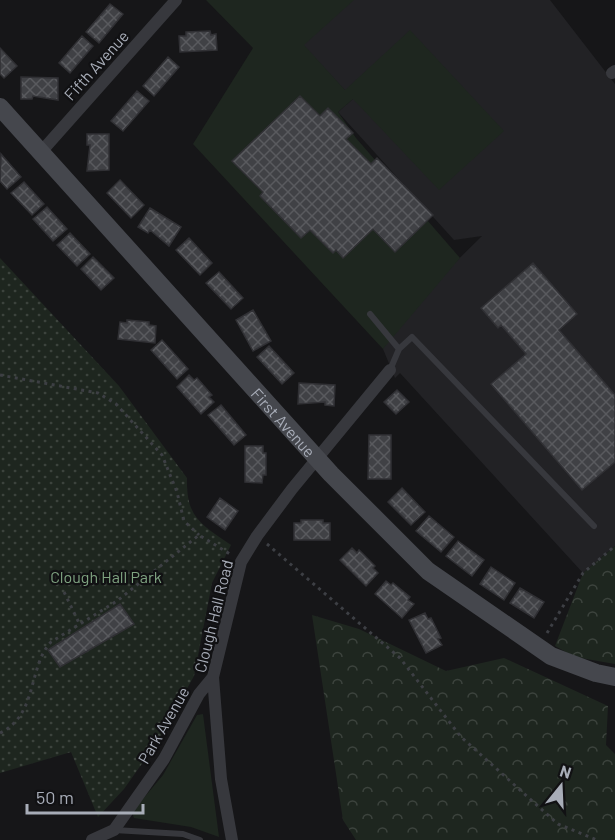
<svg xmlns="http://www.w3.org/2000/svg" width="615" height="840" font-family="Barlow,sans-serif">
<defs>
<pattern id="forest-crowns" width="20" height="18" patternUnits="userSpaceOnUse" patternTransform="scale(1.5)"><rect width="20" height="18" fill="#1e261f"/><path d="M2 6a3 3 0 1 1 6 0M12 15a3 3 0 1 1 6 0" fill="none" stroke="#3c433d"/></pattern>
<pattern id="park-dots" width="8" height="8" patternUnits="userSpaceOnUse" patternTransform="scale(1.5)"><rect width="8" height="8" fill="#1e261f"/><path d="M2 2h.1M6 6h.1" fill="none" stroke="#3c433d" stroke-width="1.8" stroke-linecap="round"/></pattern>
<pattern id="building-cross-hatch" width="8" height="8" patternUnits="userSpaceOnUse" patternTransform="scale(1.5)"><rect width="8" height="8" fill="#404145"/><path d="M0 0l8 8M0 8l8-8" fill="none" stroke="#595a5e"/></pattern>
</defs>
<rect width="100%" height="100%" fill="#161618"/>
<path fill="#222225" d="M261 0H550L615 84V546L583 573 400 373 395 378 383 349 384 344 409 308 482 236 454 240 338 112 353 99Z"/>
<path fill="#1e261f" d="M206 0H354L304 45 345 90 410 30 504 131 439 190 353 99 338 112 356 138 460 258 383 349 193 144 253 48Z
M203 714 219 837 191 827 134 818 132 812 163 775 197 715Z"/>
<path fill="url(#forest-crowns)" d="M615 546V664L575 657 555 646 583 573Z
M312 615 359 629 446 671 504 658 608 706 606 745 615 754V840H356L343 820Z"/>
<path fill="url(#park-dots)" d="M0 258 119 386 187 478C186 518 201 524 231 545L212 583 194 676 158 741 124 789 98 817 71 752 0 773Z"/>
<path fill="url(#building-cross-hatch)" stroke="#303034" stroke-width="1.5" d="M110 4 123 14 99 43 86 32Z
M210 31 211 35 216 34 217 50 180 52 179 36H186V32Z
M82 36 93 46 70 73 59 63Z
M0 48 17 66 4 78 0 74Z
M168 57 179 67 154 96 143 86Z
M21 77 58 78V100L33 96 32 99H21Z
M137 91 149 101 123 131 111 121Z
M300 96 320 116 328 108 353 133 346 139 371 164 377 158 433 215 395 252 373 229 343 258 336 250 333 253 310 230 301 238 260 196 263 192 232 161Z
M87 134H109V170L87 171 90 145H87Z
M1 154 21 177 7 189 0 181Z
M120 180 144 205 131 218 107 193Z
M24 182 44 204 32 215 11 193Z
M47 207 67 229 53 241 33 219Z
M150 208 181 227 169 246 150 230 148 233 138 227Z
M70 233 90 254 77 266 57 245Z
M189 238 212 263 200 275 176 250Z
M93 257 114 278 101 290 81 269Z
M533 263 577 314 559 330 615 395V462L582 490 491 384 526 354 501 325 498 328 481 308Z
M219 272 243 298 231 309 206 283Z
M253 310 271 341 253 351 236 320Z
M127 320 149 322V325L156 326 155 343 118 339 120 322 127 323Z
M162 340 188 369 177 379 151 350Z
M269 346 294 373 282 384 257 357Z
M189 375 194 380 197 378 212 395 209 397 214 402 201 414 177 387Z
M299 383 335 385 334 406 325 405V402L298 404Z
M397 390 409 402 396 414 384 402Z
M221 405 246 435 234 445 208 415Z
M369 435H391V479H368Z
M245 446H263V453H266V475H263L262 483 245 482Z
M402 488 425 512 411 525 388 502Z
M220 498 238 511 225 530 207 517Z
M429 516 454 537 441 552 416 531Z
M301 520H323V523H330V540H294V523H301Z
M458 541 484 560 472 576 446 556Z
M352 548 357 553 359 550 375 566 373 568 378 573 366 586 340 560Z
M491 567 515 583 504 600 480 584Z
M386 581 391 585 393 583 410 597 408 600 414 604 402 618 375 594Z
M520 588 544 602 534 618 510 603Z
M120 604 134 624 60 667 48 650Z
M425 613 428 619 431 618 441 638 438 639 442 645 426 653 409 620Z"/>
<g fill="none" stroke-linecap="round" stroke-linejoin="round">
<path stroke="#3d3f44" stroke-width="3" stroke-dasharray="3 4.5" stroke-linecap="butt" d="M0 375 98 393 116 404 162 455 177 492 184 521 199 535
M267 544 400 658 461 737 558 824 597 840
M64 592 80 625
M547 633 583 573 615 546
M0 733C38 715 28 666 51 642L117 601 199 535 230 554"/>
<path stroke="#37383d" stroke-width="6" d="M370 314 399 349
M390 370 399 349 412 337 594 526
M114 830 183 834 200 840"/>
<path stroke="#37383d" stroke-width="12" d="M612 73 615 71
M41 152 176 0
M92 840 114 830 164 759 199 694 213 677
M232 840 221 779 213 677 241 562 257 536 292 489 390 370"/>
<path stroke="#45474d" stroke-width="18" id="s1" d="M0 107 331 474 428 571 551 656 596 673 615 677"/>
</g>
<g text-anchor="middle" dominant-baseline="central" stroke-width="4.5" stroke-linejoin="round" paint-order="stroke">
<g font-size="16" fill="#a8adb8" stroke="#111113">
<text transform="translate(96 65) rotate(-48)">Fifth Avenue</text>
<text stroke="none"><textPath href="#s1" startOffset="424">First Avenue</textPath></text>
<text transform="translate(213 616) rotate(-76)">Clough Hall Road</text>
<text transform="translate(163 725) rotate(-60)">Park Avenue</text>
</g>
<g font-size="16" fill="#7fa381" stroke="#111113">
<text x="106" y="576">Clough Hall Park</text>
</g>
</g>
<g transform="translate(561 786) rotate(18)" stroke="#111113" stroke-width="4.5" paint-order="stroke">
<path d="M0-4.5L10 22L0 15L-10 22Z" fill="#a8adb8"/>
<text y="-9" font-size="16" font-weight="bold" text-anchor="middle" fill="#a8adb8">N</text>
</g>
<path d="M27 804v9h116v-9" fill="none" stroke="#a8adb8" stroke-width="3"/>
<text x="36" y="804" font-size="18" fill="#a8adb8" stroke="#111113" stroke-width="4.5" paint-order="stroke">50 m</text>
</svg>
